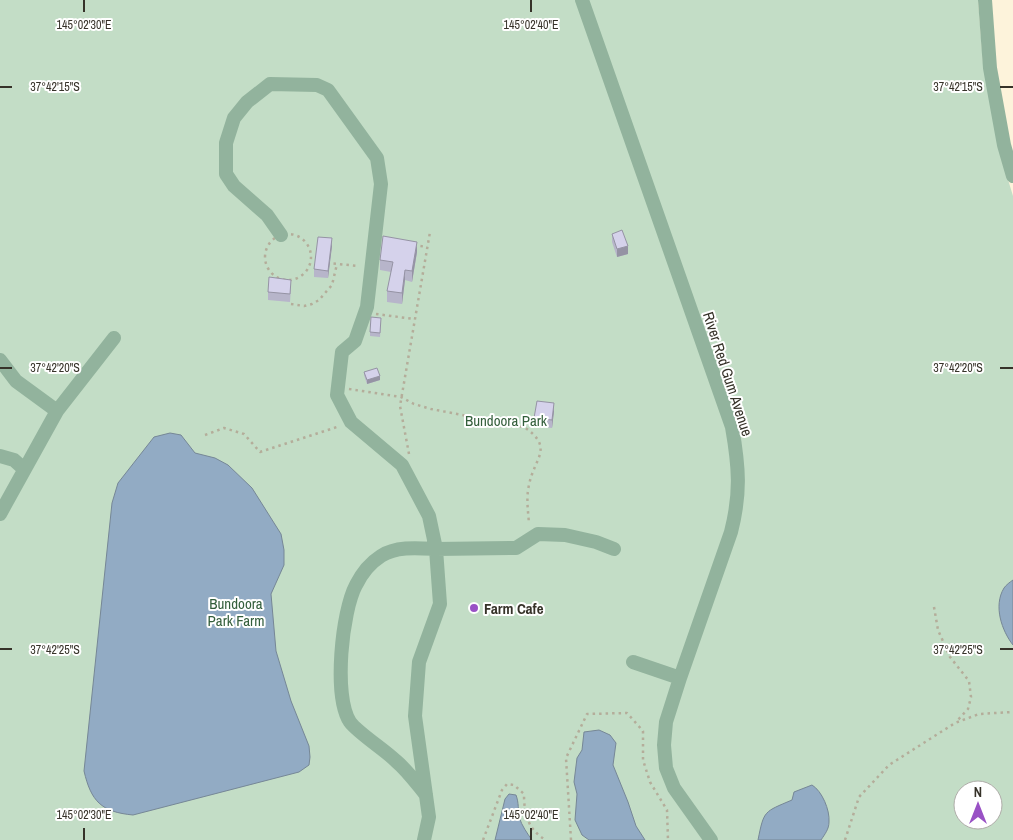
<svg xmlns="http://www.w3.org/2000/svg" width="1013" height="840" font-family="'Archivo Narrow',sans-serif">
<rect width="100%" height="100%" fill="#fdf3db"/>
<path fill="#c3ddc6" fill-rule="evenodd" d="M0 0H978L983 63 1006 173 1013 196V840H0ZM963 790H993V820H963Z"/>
<path fill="#92abc4" stroke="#768796" d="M170 433 181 435 195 453 215 458 228 465 252 488 281 534 284 550V565L271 594 276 651 291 701 309 746 310 757 309 765 299 772 133 815C101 812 91 801 84 771L112 503 118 483 154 437Z
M1013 580V645C1002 631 993 606 1004 588 1006 585 1010 582 1013 580Z
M599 730 610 735 616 743 613 765 628 802 636 826 645 840H589L582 835 575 820 577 794 574 782 577 758 582 750 584 732Z
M812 785C822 791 830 810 829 822 829 829 825 834 821 840H758C764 810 764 812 792 800L794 792Z
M509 794 516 795C519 803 518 810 519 817 522 826 527 833 532 840H495L505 799Z"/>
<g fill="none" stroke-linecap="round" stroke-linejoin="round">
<path stroke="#b4ad9a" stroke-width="2.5" stroke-dasharray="2.5 4" stroke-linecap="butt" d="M265 257a23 23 0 1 1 46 0a23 23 0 1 1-46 0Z
M414 245 427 247
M327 263 359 266
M291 304 304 306 312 304 319 300 332 285 337 264
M376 314 414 319
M349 389 401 397 414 404 431 409 524 427C555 448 534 458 529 485 526 498 528 510 529 524
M205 435 224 428 244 434 260 452 340 426
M409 454 400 406 430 232
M934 607 938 630 950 657 969 681 971 697 968 709 956 722
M483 840 502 790 507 784 514 785 524 794C524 814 528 830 546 840
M571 840 566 758 587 714 627 713 643 731V760L650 782 667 810 668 840
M845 840 859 797 889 765 955 723 979 714 1013 712"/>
<path stroke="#92b39d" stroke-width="14" d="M582 0 732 427C739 467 741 493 731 532L680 678 666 722 664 745 666 768 674 788 711 840
M985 0 990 68 1004 145 1013 176
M281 235 267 215 234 186 226 174V143L234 118 247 102 270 84 317 85 328 90 377 158 381 184 367 307 355 341 342 352 337 395 351 422 402 465 429 516 436 549 516 548 538 534 565 535 596 542 614 549
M0 360 16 381 57 411
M0 456 14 460 24 469
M0 514 57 411 114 338
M633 662 680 678
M424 840 429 817 415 716 419 662 440 604 436 549C418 548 396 546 381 556 370 563 362 573 356 585 342 611 333 696 350 722 358 733 385 750 396 761 408 771 417 784 426 795"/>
</g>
<path fill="#b7b5ca" d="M612 234 628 254 617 257 612 242Z
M332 246 328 278 314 277V269Z
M417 252 412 282 405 280 402 304 387 302V291L391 272 380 270V260Z
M291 287 290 302 268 300V292Z
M381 322 380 337 370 336V332Z
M364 372 380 380 367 384 364 375Z
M554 411 552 428 534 426V418Z"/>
<path fill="#9593a4" d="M332 238V246L328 278V271Z
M417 242V252L412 282V271Z
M628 246V254L617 257V249Z
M405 270V280L402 304V293Z
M380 376V380L367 384V380Z
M554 403V411L552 428V420Z"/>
<path fill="#d5d2eb" stroke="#9593a4" d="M622 230 628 246 617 249 612 234Z
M383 236 417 242 412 271 405 270 402 293 387 291 393 262 380 260Z
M318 237 332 238 328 271 314 269Z
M269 277 291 280 290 294 268 292Z
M371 317 381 318 380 333 370 332Z
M377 368 380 376 367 380 364 372Z
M537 401 554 403 552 420 534 418Z"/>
<path fill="none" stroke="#363229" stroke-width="2" d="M84 0V12M531 0V12M0 87H12M1000 87H1013M0 368H12M1000 368H1013M0 649H12M1000 649H1013M84 828V840M531 828V840"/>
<circle fill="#9951c5" stroke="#fff" stroke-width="2" cx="474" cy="608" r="5"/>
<g text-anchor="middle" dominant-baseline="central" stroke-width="4" stroke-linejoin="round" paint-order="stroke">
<g font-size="15" fill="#363229" stroke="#fff">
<text transform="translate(728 374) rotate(72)">River Red Gum Avenue</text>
</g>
<g font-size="15" fill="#335e3b" stroke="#fff">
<text x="506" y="420">Bundoora Park</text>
<text x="236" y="603">Bundoora<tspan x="236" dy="17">Park Farm</tspan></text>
</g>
<g font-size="15" font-weight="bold" fill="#363229" stroke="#fff" text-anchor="start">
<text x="484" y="608">Farm Cafe</text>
</g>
</g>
<g font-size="12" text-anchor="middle" fill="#363229" stroke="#fff" stroke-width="4" stroke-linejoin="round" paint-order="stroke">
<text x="84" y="29">145°02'30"E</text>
<text x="531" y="29">145°02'40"E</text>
<text x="55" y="91">37°42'15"S</text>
<text x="958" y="91">37°42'15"S</text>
<text x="55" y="372">37°42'20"S</text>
<text x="958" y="372">37°42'20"S</text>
<text x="55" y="654">37°42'25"S</text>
<text x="958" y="654">37°42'25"S</text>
<text x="84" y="819">145°02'30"E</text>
<text x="531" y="819">145°02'40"E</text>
</g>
<g transform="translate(978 805)"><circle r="24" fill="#ffffff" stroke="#afada9"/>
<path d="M0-4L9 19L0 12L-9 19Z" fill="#9951c5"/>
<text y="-8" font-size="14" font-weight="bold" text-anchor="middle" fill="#363229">N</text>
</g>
</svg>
